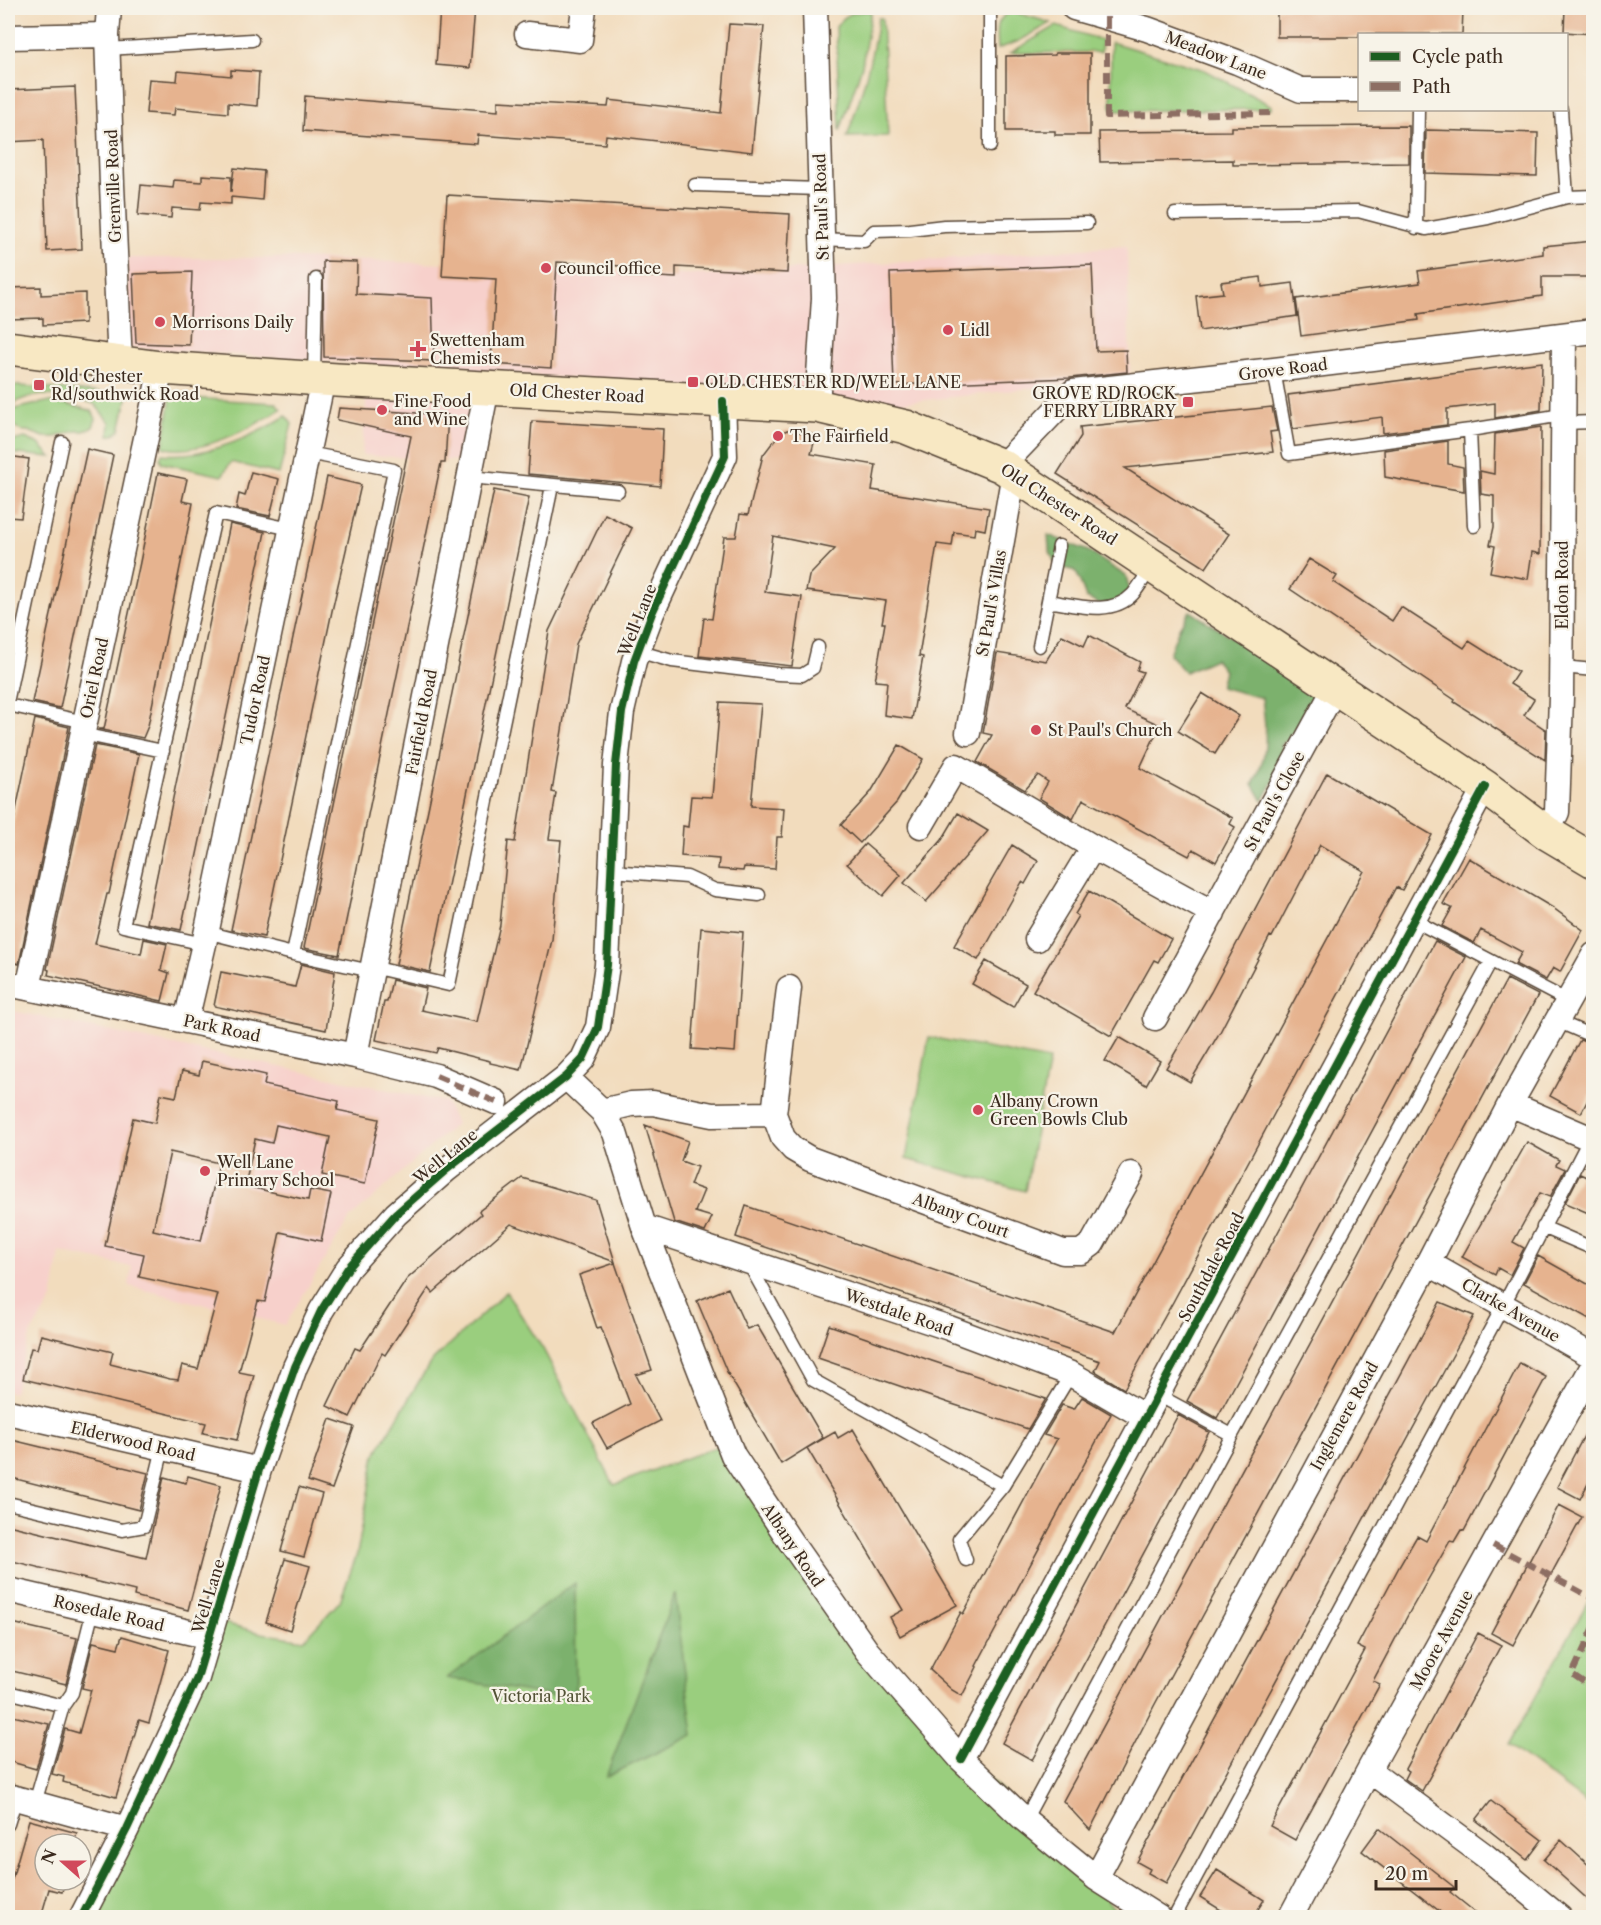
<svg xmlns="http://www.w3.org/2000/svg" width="1601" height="1925" font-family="'Libre Caslon Text',serif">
<rect width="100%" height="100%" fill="#f7f3e8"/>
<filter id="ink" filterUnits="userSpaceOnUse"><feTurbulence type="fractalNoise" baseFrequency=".0167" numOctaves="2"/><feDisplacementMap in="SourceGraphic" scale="12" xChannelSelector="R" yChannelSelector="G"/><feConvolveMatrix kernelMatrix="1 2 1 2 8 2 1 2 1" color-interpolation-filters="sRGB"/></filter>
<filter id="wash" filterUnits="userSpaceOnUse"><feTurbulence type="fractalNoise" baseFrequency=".008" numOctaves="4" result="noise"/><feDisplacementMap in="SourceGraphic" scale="24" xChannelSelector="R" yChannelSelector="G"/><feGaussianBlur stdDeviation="1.35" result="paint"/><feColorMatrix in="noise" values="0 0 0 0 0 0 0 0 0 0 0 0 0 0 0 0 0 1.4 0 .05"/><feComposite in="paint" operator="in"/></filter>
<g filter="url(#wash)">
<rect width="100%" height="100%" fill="#f2dcbd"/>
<path fill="#f7d0cb" d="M1127 246 1130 377 899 403 479 371 460 461 362 455 369 364 130 347 127 258H297L710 275Z
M8 1010 446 1102 456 1124 349 1219 285 1325 129 1286 132 1267 60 1252 52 1299 31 1333 14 1393 8 1391Z"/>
<path fill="#9ace7e" stroke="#6a7c4e" stroke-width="1.5" d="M871 11 862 66 840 131 836 27C846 12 854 12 871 11Z
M1014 12 1051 23 1019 41 998 49C997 32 994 15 1014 12Z
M878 18H882L888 136 847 137C861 96 872 61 878 18Z
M1056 26 1102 40 1101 52 1010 53Z
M1111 42 1205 70 1272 106 1270 109 1113 111 1111 106Z
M8 385 128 395 120 430 113 435H109L110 422C105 418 98 407 94 404 91 402 84 401 80 400 57 395 25 389 8 410Z
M171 397 276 403 281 409C254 427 195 458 163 447Z
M46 402H58L92 411 96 419 93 427 84 431H76L55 437H44L28 431H21L13 425 12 417 15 409Z
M286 416 292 424 279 474 231 462 222 476 162 463 160 458 162 454C206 458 249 439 286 416Z
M25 438 39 444 51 457 8 453V439L13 441Z
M929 1037 1049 1060 1025 1191 906 1159Z
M506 1292 543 1349 614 1485 724 1444 863 1653 1091 1880 1121 1917 87 1918 220 1622 261 1633 304 1640 340 1601 357 1554 375 1455 430 1363Z
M1593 1593V1808L1509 1745Z"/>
<path fill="#7bb16d" stroke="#5b6e46" stroke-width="1.5" d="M1048 535 1088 551 1126 576 1133 602 1113 611 1086 598 1076 571 1056 566 1049 549Z
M1190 611 1316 691 1292 737 1281 745 1288 755 1263 801 1253 784C1270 753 1266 732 1262 698L1220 687 1224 671 1215 659 1185 672 1169 654 1179 628Z
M575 1583 576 1700 447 1678Z
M675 1594 693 1735 606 1777Z"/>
<g id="blocks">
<path fill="#e6b38f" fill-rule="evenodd" d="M440 8H475L470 68 436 65Z
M1277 8H1379V10H1463L1462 34H1359V37H1277Z
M1565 8H1593V34L1564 32Z
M729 24 764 26 752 152 606 135 605 144 478 135 477 144 303 131 305 96 498 111V101L608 107 609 100 721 113Z
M1055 53H1090V135H1055V131H1006V56L1055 55Z
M231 70 259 72 257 106 228 103V113L175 108 174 115 146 113 149 79 177 81 178 71 231 76Z
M75 87 82 249 47 251 43 140 8 142V90Z
M1409 126V163L1233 165V160L1100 162 1099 132 1232 131V127Z
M1426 130 1538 133 1537 176 1425 173Z
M234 168 264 171 262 200 231 197V204L201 202 200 210 172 208 171 218 138 215 141 185 173 188 174 180 202 182V175L231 177V192Z
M447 195 790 214 787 273 676 267V278L621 275V266L557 262 551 368 491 364 496 279 442 276Z
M1593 241V277H1542V296L1418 314 1419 320 1301 336 1296 299 1420 283 1418 271 1543 254V246Z
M323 261 357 262 356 294 432 298 434 361 324 357Z
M1092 265 1096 351 1126 350 1127 372 1070 378 894 385 890 273Z
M192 272 189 345 136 343 133 274Z
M1261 277 1262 287 1293 283 1297 316 1200 331 1196 296 1223 293 1221 282Z
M41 287V295L85 293V323L43 325V318L8 319V288Z
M1542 362 1541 410 1495 418V403L1447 409V425L1383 433 1382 417 1293 429 1288 395Z
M1272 407 1277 431 1270 432 1273 452 1125 468 1229 534 1206 568 1057 474 1081 436 1080 427Z
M339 408 448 415 445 463H441L339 955 304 948 411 436 337 420Z
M532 421 663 429 660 486 528 474Z
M1541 427 1540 554 1532 552 1528 579 1490 572 1495 546 1490 545 1494 527V496L1481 494 1480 471 1494 474 1495 434Z
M787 430 816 435 811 454 876 465 872 490 989 508 985 530 975 528 974 535 954 532 952 546 937 544 919 656 923 657 912 719 884 715 887 682 875 681 885 623H882L886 601 806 591 809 576 835 549 773 536 765 592 802 597 792 666 699 656 704 618 712 619 724 537H736L740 514 748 515 763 455 779 434Z
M1448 441V464L1463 467 1464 491 1385 477 1384 450Z
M87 449 113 455 60 708 32 702Z
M8 456 29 459 21 518 8 517Z
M251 472 279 479 270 516 236 509 239 494 245 496Z
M158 473 187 479 182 501 193 503 148 726 143 738 98 729H104L139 567Z
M327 477 361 485 332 611 264 937 231 930Z
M494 490 529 497 430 972 396 964Z
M605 514 632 528 576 644 552 792 556 793 549 839 561 840 552 940 521 1070 490 1063V1061L438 1048 436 1053 376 1040 384 1002H387L392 980 426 988 421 1010 477 1022 500 925 508 841 515 842 549 631Z
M230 524 265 532 181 930 147 923Z
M1309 559 1337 576 1333 582 1392 621 1401 607 1464 648 1469 641 1518 672 1510 684 1534 699 1524 715 1546 730 1545 760 1454 702 1455 700 1290 589Z
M1062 635 1084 646 1089 635 1140 662 1137 670 1143 672 1125 709 1160 725 1140 768 1233 818 1230 824 1235 827 1216 862 1193 849 1189 856 1083 799 1073 819 1039 798 1048 782 1038 775 1025 790 977 762 992 735 983 733 997 653 1046 661Z
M1202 693 1239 716 1215 754 1178 731Z
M720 702 761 704 751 806 784 808 782 837H777L775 869 744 867 743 871 718 869 719 859 681 856 683 826 688 827 691 796 712 797Z
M35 719 69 727 19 964 8 961V848Z
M95 745 139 754 109 894H107L95 944 141 954 144 939 167 944 161 970 169 973 162 1001 48 975 49 970 47 969Z
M899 745 923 759 897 802 860 843 841 825 871 792Z
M1327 773 1432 835 1402 890 1396 887 1173 1302 1124 1389 1095 1371 1100 1361 736 1237 746 1206 1115 1332 1364 871 1320 845 1283 916 1272 937 1270 936 1220 1032 1190 1082 1166 1068 1211 992Z
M958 813 988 831 926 902 904 883 942 840Z
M865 844 901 875 883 896 847 864Z
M1012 845 1038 861 1025 884 1022 882 978 960 954 946Z
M1469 858 1553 908 1583 930 1560 972 1553 968 1546 980 1515 964 1522 952 1481 930 1474 943 1442 926 1452 908 1443 904Z
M1089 891 1171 939 1158 962 1154 960 1111 1036 1033 991 1078 916 1075 914Z
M701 928 743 932 735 1052 692 1049Z
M1435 941 1466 957 1217 1418 1187 1401Z
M986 961 1026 984 1013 1007 972 984Z
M301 964 335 972 326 1030 214 1006 221 972 295 987Z
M1507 979 1538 995 1154 1706 1090 1830 1063 1801Z
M1119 1037 1160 1061 1146 1085 1105 1061Z
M1580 1040 1593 1045V1090L1581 1113 1550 1096Z
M202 1061 266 1075 264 1085 339 1101 337 1110 379 1119 365 1184 322 1175 330 1137 276 1125 272 1143 255 1139 245 1186 308 1200 310 1190 331 1194 321 1241 280 1232 265 1302 258 1301 239 1372 254 1375 237 1440 203 1433 206 1423 23 1379 31 1348 37 1349 41 1335 113 1352 110 1364 170 1379 178 1380 182 1365 198 1369 218 1294 139 1277 144 1254 105 1246 133 1118 155 1123 161 1094 176 1097 182 1071 199 1075ZM170 1152 219 1163 201 1241 153 1230Z
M645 1125 688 1141 681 1161 697 1167 690 1185 704 1190 695 1212 712 1217 705 1232 674 1222Z
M1527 1142 1559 1160 1556 1165 1565 1169 1550 1197 1540 1193 1513 1242 1524 1248 1510 1275 1498 1268 1495 1275 1462 1257Z
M1580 1174 1593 1180V1215L1565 1203Z
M522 1178 596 1200 615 1262 511 1224 433 1293 429 1288 385 1355 382 1353 350 1417 327 1406 355 1348 360 1350 407 1279 481 1214 479 1211Z
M1538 1256 1593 1287V1321L1524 1283Z
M615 1263 652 1370 636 1375 660 1421 607 1448 593 1423 630 1404 601 1327 597 1328 579 1275Z
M728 1288 747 1329 757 1325 823 1438 781 1464 727 1372 697 1301Z
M1440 1302 1474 1316 1166 1883 1148 1873 1150 1869 1137 1862Z
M829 1325 932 1361 1046 1399 1028 1429 952 1404 818 1358Z
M1520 1363 1546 1377 1464 1531 1461 1530 1454 1542 1450 1541 1409 1613 1373 1681 1380 1684 1295 1840 1270 1826 1365 1650 1357 1646 1399 1567 1417 1536 1426 1541Z
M1082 1397 1111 1414 976 1666 977 1667 962 1696 952 1690 930 1670 961 1612 963 1614 1057 1439 1044 1435 1062 1405 1074 1409Z
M1178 1415 1209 1432 1032 1760 1002 1743Z
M330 1419 354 1427 332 1489 308 1481Z
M1593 1419V1474L1580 1499 1557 1487Z
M853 1429 957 1605 900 1636 890 1617 903 1610 807 1448 835 1432 838 1438Z
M8 1439 148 1473 139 1510 8 1477Z
M188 1476 221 1485 188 1610 134 1596 135 1591 8 1560V1525L146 1558 164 1477 186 1483Z
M299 1487 322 1494 304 1557 281 1551Z
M1559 1505 1582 1517 1513 1645 1491 1633Z
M285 1559 310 1566 290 1630 266 1622Z
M8 1622 77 1638 66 1684 8 1670Z
M1478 1633 1501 1645 1422 1791 1405 1779 1409 1771 1405 1769Z
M122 1636 169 1650 149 1723 139 1720 116 1797 63 1782 64 1777 52 1774 65 1729 79 1733 91 1690 82 1688 93 1642 118 1648Z
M8 1715 49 1724 36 1769 8 1761Z
M1491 1801 1542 1840 1527 1860 1476 1820Z
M29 1820 77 1833 74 1844H45V1880H65L62 1892 49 1889 41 1917H8V1878L12 1879Z
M1379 1828 1454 1887 1450 1892 1481 1917H1447L1362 1851Z
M1561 1840 1593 1869V1904L1544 1860Z
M1217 1870 1264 1900 1253 1917H1232L1200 1897Z"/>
</g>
</g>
<g filter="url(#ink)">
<use href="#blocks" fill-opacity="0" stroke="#564536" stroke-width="1.5"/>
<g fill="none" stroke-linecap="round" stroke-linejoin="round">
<defs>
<path id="lane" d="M990 8V146
M108 49 252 40
M1561 110 1567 197 1594 196
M695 185 820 189
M1175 214 1358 211 1426 229 1488 218 1567 197
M1416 228 1418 110
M822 239 864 241 874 231 910 230 944 226 1087 223
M1274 370 1289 454 1470 430 1562 415
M314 377 316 279
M1563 423 1594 422
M1470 430 1474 526
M469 477 618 491
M1048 601C1075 605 1112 617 1133 594 1140 586 1145 576 1152 567
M1039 646 1059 546
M637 651 672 661 778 674 802 675 813 668 818 647
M1562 667 1594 670
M8 698 62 442
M8 705 85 722
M82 734 163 751
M612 871 687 877 715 890 759 895
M1413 920 1568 1001
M206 932 293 954 394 470 308 453
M204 944 123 926 216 513 291 529
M293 954 371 971
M372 967 449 985 552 486
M1557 1021 1594 1037
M1543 1227 1594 1249
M749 1264 813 1380 1003 1486 1071 1374
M1158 1395 1232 1435
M8 1503 122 1530 144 1526 163 1448
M966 1560 959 1539 1003 1486
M8 1692 63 1706 72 1693 93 1610
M35 1803 63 1706
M1025 1820 1232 1435 1491 961
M8 1824 16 1798
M1174 1918 1503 1306 1590 1138"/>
<path id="street" d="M109 8 107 35 112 185 120 364
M815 8 824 298 817 406
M1074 8 1147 29 1237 62 1301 90H1360
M527 34 580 40 584 8
M8 37 107 35
M1002 466 1073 392 1274 370 1594 331
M968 733 1014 473
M921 826 956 766 1093 847 1213 913
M1547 833 1557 812 1561 697 1564 335
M1037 939 1093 847
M8 984 355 1056 436 1076 496 1102
M28 988 161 368
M789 988 774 1114 783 1138 793 1149 810 1159 1063 1252H1081L1092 1244 1131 1174
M1155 1018 1335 688
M186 1021 204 944 323 379
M355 1056 487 388
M566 1077 602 1111 615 1133 644 1227 733 1455 790 1541 867 1651 961 1759 1025 1820 1096 1878 1159 1918
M1510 1104 1594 1140
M602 1111 631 1104 653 1103 712 1115 774 1114
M644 1227 949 1328 1071 1374 1145 1417
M1428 1263 1594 1357
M8 1412 259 1470
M8 1590 210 1637
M961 1759 1485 787
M1369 1770 1484 1855 1560 1918
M8 1796 127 1829
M1096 1878 1428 1263 1510 1104 1594 955
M81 1918 127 1829 197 1678 259 1470 295 1367 321 1311 348 1268 396 1214 446 1170 566 1077 583 1059 598 1027 607 965 616 765 622 712 634 661 652 613 725 456 723 401
M1290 1918 1369 1770 1594 1364"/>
<path id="secondary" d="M8 348 161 368 337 380 817 406 906 427 1002 466 1485 787 1547 833 1594 861"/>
</defs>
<use href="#lane" stroke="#564536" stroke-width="15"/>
<use href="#street" stroke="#564536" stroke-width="27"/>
<use href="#secondary" stroke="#564536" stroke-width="36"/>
<use href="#lane" stroke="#fff" stroke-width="12"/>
<use href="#street" stroke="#fff" stroke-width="24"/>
<use href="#secondary" stroke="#f8e8c3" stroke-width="33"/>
<path stroke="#8d6e63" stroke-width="6" stroke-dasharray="12 6" stroke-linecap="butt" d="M1107 17V116L1270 113
M436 1076 496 1102
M1493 1545 1594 1599
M1594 1627 1572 1674 1594 1689"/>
<defs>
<path id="cycleway" d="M961 1759 1485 787
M81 1918 127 1829 197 1678 259 1470 295 1367 321 1311 348 1268 396 1214 446 1170 566 1077 583 1059 598 1027 607 965 616 765 622 712 634 661 652 613 725 456 723 401"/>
</defs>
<use href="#cycleway" stroke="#f7f3e8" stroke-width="11"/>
<use href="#cycleway" stroke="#1b5e20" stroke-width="8"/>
</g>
</g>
<g fill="#d1495b" stroke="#f7f3e8" stroke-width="2">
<circle cx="546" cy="268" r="6"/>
<circle cx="160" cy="322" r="6"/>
<circle cx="948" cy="330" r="6"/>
<path d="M415 340h6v6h6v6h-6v6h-6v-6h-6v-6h6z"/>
<rect x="687" y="376" width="12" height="12" rx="3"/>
<rect x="33" y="379" width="12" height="12" rx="3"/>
<rect x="1182" y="396" width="12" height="12" rx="3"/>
<circle cx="382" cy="410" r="6"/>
<circle cx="778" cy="436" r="6"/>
<circle cx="1036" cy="730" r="6"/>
<circle cx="978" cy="1110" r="6"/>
<circle cx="205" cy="1171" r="6"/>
</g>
<g text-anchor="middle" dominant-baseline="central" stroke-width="4.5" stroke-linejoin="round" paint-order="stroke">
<g font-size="16" fill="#3b2a1e" stroke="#f7f3e8">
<text transform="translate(1216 55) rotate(21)">Meadow Lane</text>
<text transform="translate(113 186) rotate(-92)">Grenville Road</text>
<text transform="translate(821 207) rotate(-92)">St Paul's Road</text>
<text transform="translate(1283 369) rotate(-7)">Grove Road</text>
<text transform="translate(577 393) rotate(3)">Old Chester Road</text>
<text transform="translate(1059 504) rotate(33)">Old Chester Road</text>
<text transform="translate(1562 585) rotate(-90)">Eldon Road</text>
<text transform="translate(991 603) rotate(-80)">St Paul's Villas</text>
<text transform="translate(637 620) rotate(-68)">Well Lane</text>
<text transform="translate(94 678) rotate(-78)">Oriel Road</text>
<text transform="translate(255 700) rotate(-78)">Tudor Road</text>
<text transform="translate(421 722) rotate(-79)">Fairfield Road</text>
<text transform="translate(1274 801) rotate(-62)">St Paul's Close</text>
<text transform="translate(222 1028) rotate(12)">Park Road</text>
<text transform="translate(445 1156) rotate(-39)">Well Lane</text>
<text transform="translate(961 1215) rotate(20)">Albany Court</text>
<text transform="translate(1211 1267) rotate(-62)">Southdale Road</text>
<text transform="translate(1511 1310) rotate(30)">Clarke Avenue</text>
<text transform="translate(899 1312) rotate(19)">Westdale Road</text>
<text transform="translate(1344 1416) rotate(-61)">Inglemere Road</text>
<text transform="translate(133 1441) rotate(13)">Elderwood Road</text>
<text transform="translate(793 1545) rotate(56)">Albany Road</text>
<text transform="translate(208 1596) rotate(-73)">Well Lane</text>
<text transform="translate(109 1613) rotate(13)">Rosedale Road</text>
<text transform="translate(1441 1640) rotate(-61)">Moore Avenue</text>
</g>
<g font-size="16" fill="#3b2a1e" stroke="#f7f3e8" text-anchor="start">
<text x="558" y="268">council office</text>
<text x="172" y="322">Morrisons Daily</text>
<text x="960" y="330">Lidl</text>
<text x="430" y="340">Swettenham<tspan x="430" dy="18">Chemists</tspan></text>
<text x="51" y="376">Old Chester<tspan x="51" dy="18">Rd/southwick Road</tspan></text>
<text x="705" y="382">OLD CHESTER RD/WELL LANE</text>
<text x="1176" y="393" text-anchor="end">GROVE RD/ROCK<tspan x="1176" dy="18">FERRY LIBRARY</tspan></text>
<text x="394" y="401">Fine Food<tspan x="394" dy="18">and Wine</tspan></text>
<text x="790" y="436">The Fairfield</text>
<text x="1048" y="730">St Paul's Church</text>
<text x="990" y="1101">Albany Crown<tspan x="990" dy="18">Green Bowls Club</tspan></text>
<text x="217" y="1162">Well Lane<tspan x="217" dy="18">Primary School</tspan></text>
</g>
<g font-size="16" fill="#535336" stroke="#f7f3e8">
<text x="541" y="1696">Victoria Park</text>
</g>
</g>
<rect width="1601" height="1925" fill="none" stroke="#f7f3e8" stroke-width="30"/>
<rect x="1358" y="33" width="210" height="78" fill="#f7f3e8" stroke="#aca397" stroke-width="1.5"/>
<rect x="1370" y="52" width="30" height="9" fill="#1b5e20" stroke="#aca397" stroke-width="1.5"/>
<text x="1412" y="63" font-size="18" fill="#3b2a1e">Cycle path</text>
<rect x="1370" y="82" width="30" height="9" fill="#8d6e63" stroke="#aca397" stroke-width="1.5"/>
<text x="1412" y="93" font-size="18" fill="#3b2a1e">Path</text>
<g transform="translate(63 1862) rotate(291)"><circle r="28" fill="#f7f3e8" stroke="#aca397" stroke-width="1.5"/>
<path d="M0-4.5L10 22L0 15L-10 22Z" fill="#d1495b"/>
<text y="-9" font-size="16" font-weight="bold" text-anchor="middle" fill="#3b2a1e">N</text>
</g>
<path d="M1376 1880v9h80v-9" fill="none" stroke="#3b2a1e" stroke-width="3"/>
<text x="1385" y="1880" font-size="18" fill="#3b2a1e" stroke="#f7f3e8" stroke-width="4.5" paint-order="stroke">20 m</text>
</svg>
